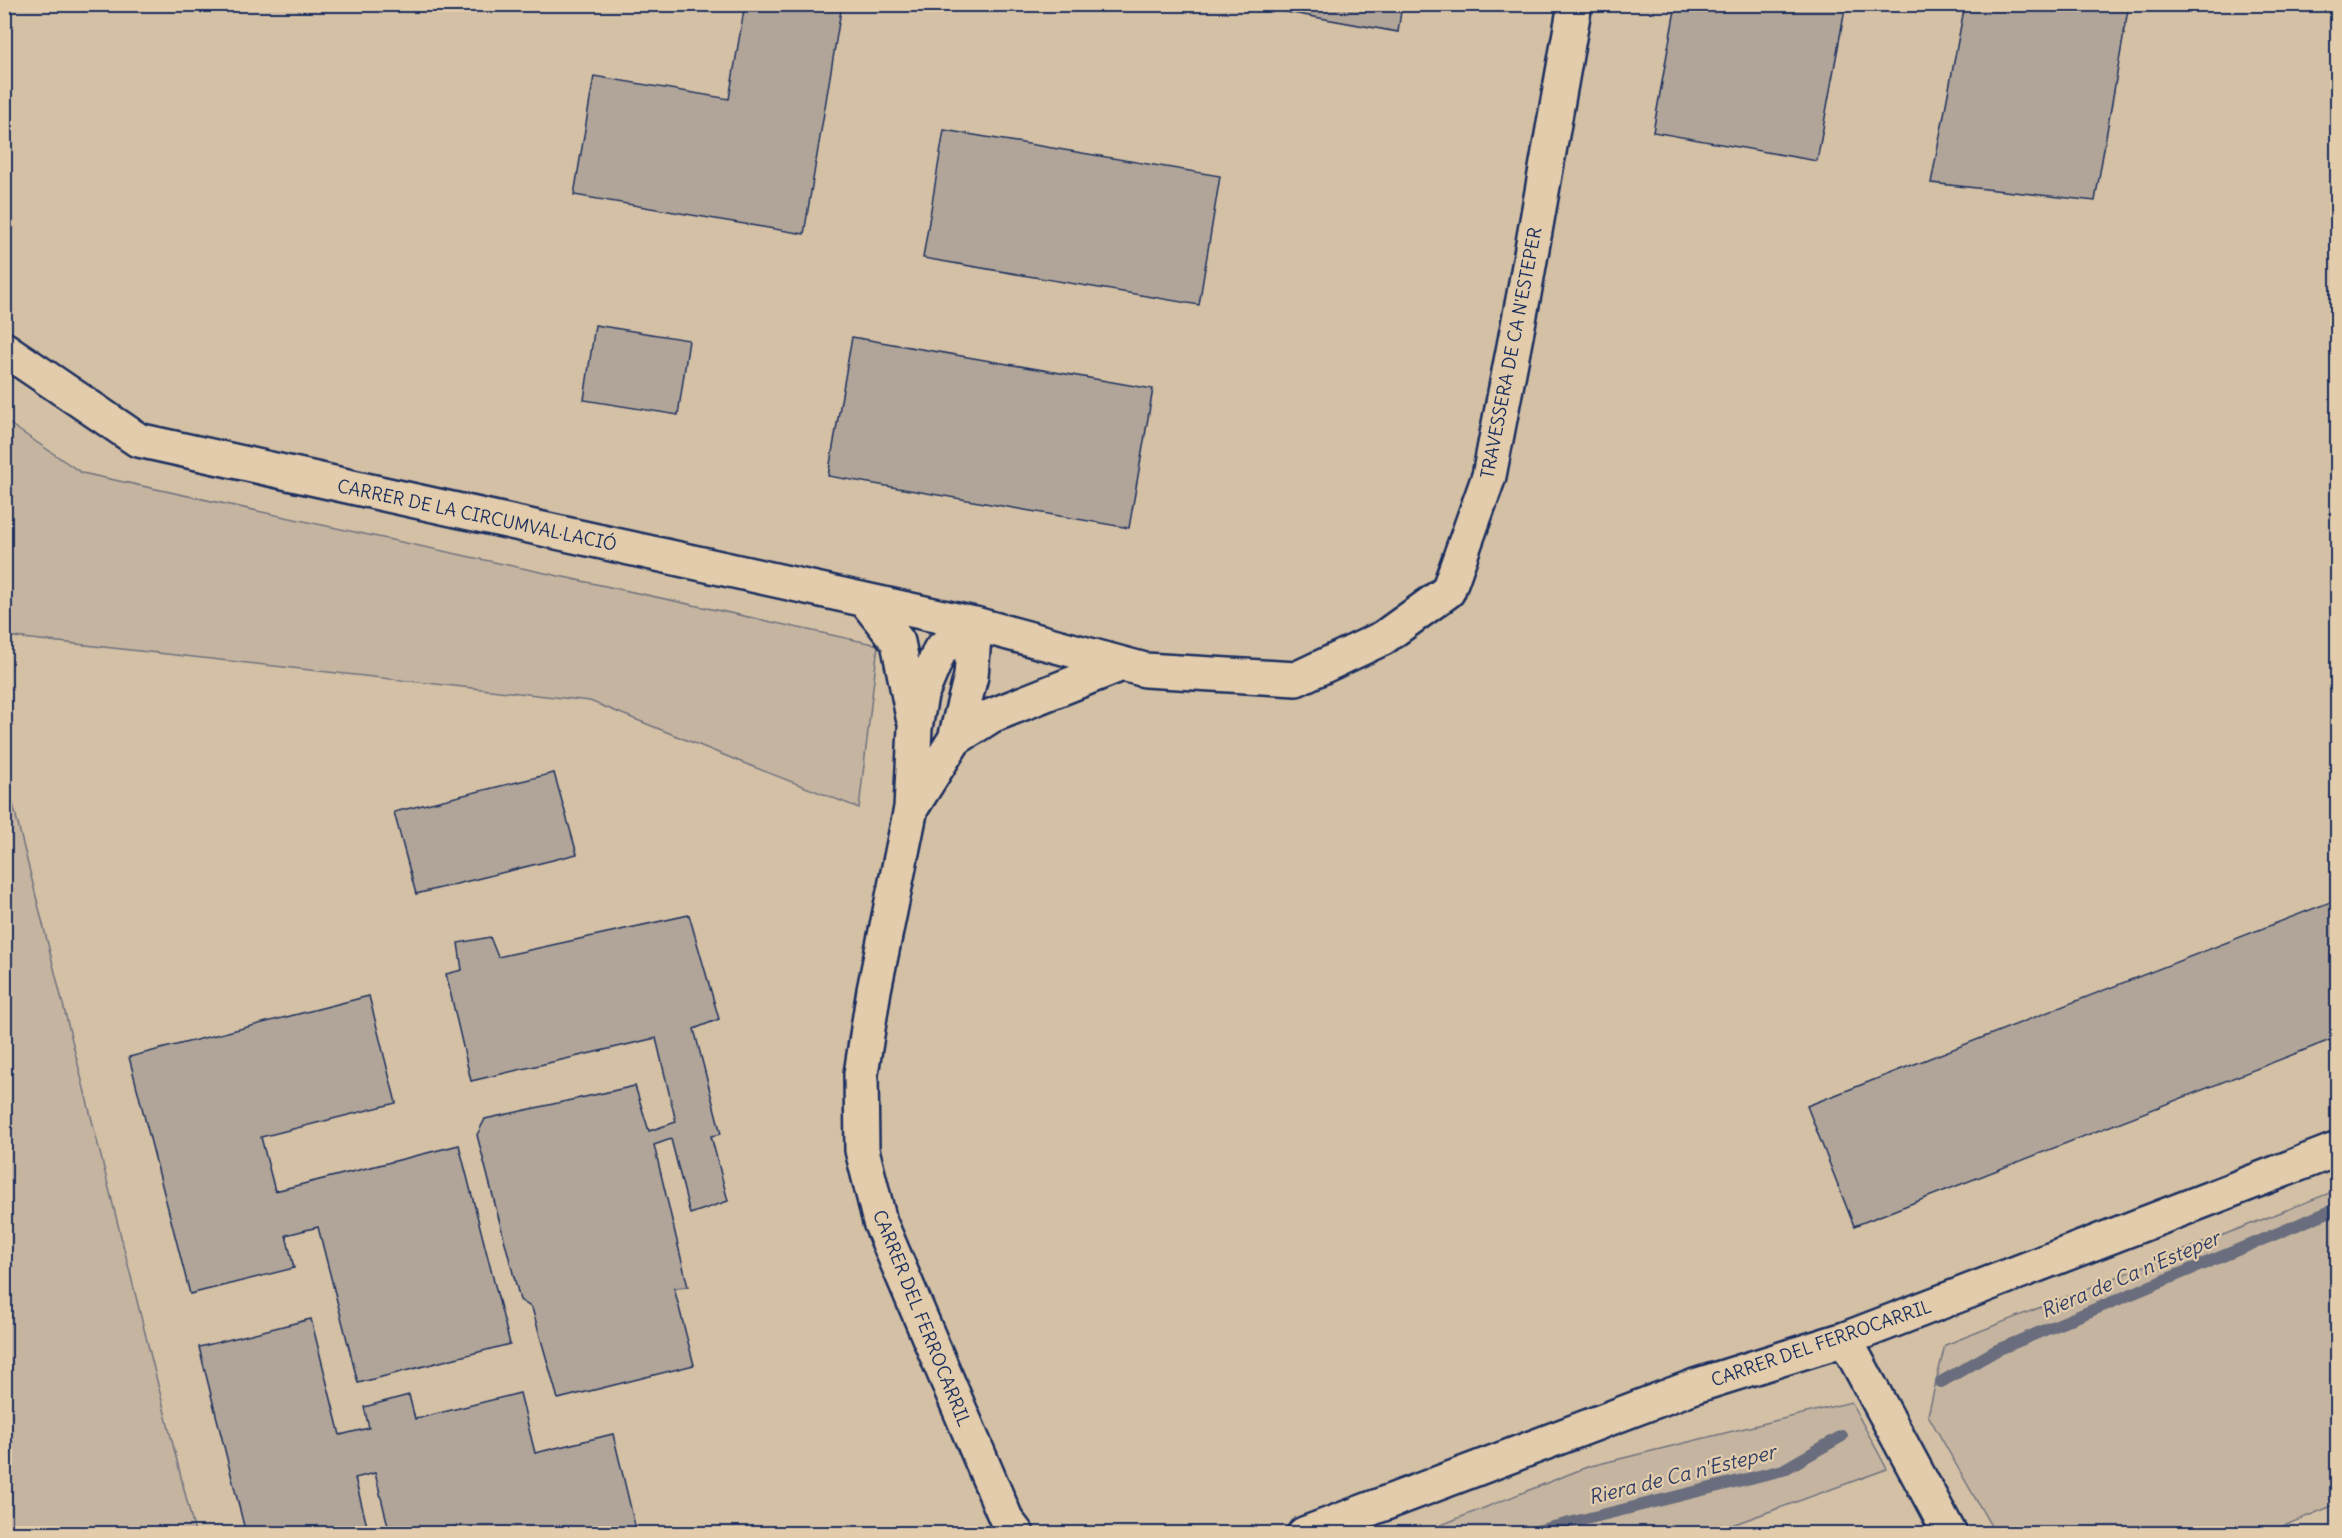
<svg xmlns="http://www.w3.org/2000/svg" width="2342" height="1538" font-family="Delius,sans-serif">
<rect width="100%" height="100%" fill="#e2ccab"/>
<filter id="ink" filterUnits="userSpaceOnUse"><feTurbulence type="fractalNoise" baseFrequency=".0167" numOctaves="2"/><feDisplacementMap in="SourceGraphic" scale="12" xChannelSelector="R" yChannelSelector="G"/><feConvolveMatrix kernelMatrix="1 2 1 2 8 2 1 2 1" color-interpolation-filters="sRGB"/></filter>
<g filter="url(#ink)">
<path fill="#d3c0a5" d="M4 5H2337V1190L1945 1345 1928 1415 1995 1533H1710L1887 1469 1587 1467 1421 1533H195L5 772V636L590 701 741 762 859 808 878 645 82 473 5 420Z
M2337 1504V1533H2266Z"/>
<path fill="#c5b5a0" stroke="#70727f" stroke-width="1.5" d="M4 420 82 473 878 645 859 808 741 762 590 701 5 636Z
M4 772H5L195 1533H5Z
M2337 1190V1504L2266 1533H1995L1928 1415 1945 1345Z
M1851 1402 1887 1469 1710 1533H1421L1587 1467Z"/>
<g fill="none" stroke-linecap="round" stroke-linejoin="round">
<path stroke="#6a6d7d" stroke-width="12" d="M1941 1382 1997 1350 2338 1208
M1525 1534 1783 1470 1842 1436"/>
</g>
<path fill="#b0a598" stroke="#1b2f5e" stroke-width="1.5" d="M745 4H842L804 234 574 195 594 76 729 99Z
M1242 4H1402L1398 32Z
M1676 4H1846L1817 161 1653 132Z
M1965 4H2129L2095 201 1931 183Z
M944 130 1220 176 1199 305 923 258Z
M595 325 689 340 678 415 584 400Z
M852 337 1153 389 1129 528 828 476Z
M554 773 577 854 416 894 394 812Z
M2338 899V1037L1854 1226 1807 1106Z
M689 915 719 1019 694 1029 721 1134 711 1136 728 1201 690 1214 671 1139 654 1145 688 1287 674 1288 694 1365 558 1399 532 1308 520 1300 477 1135 485 1119 635 1086 649 1131 676 1122 656 1038 471 1081 446 974 462 970 458 943 490 937 498 957Z
M369 996 396 1103 261 1137 275 1191 459 1145 510 1344 358 1383 318 1227 286 1235 294 1268 190 1294 129 1057Z
M311 1319 340 1435 369 1428 364 1407 409 1395 415 1419 520 1393 535 1453 613 1434 637 1534H390L375 1473 355 1478 369 1534H246L199 1347Z"/>
<g fill="none" stroke-linecap="round" stroke-linejoin="round">
<defs>
<path id="minor" d="M4 349 138 440 975 624 1145 670 1296 679 1383 638 1448 591 1489 476 1524 294 1575 4
M865 600 898 642 913 717
M975 624 940 650 921 695 915 728 911 808 874 990 861 1074 862 1150 880 1222 1007 1521 1017 1534
M955 739 991 716 1122 664
M912 807 955 739 971 676 975 624
M1845 1339 1950 1534
M1304 1534 1695 1386 1845 1339 2338 1149"/>
</defs>
<use href="#minor" stroke="#1b2f5e" stroke-width="38"/>
<use href="#minor" stroke="#e2ccab" stroke-width="33"/>
</g>
</g>
<g text-anchor="middle" dominant-baseline="central" stroke-width="4.5" stroke-linejoin="round" paint-order="stroke">
<g font-size="18" fill="#1b2f5e" stroke="#e2ccab">
<text transform="translate(1511 353) rotate(-79)">TRAVESSERA DE CA N'ESTEPER</text>
<text transform="translate(477 515) rotate(12)">CARRER DE LA CIRCUMVAL·LACIÓ</text>
<text transform="translate(922 1318) rotate(68)">CARRER DEL FERROCARRIL</text>
<text transform="translate(1821 1343) rotate(-19)">CARRER DEL FERROCARRIL</text>
</g>
<g font-size="20" font-style="italic" fill="#2f3e66" stroke="#e2ccab">
<text transform="translate(2130 1274) rotate(-23)">Riera de Ca n'Esteper</text>
<text transform="translate(1682 1474) rotate(-14)">Riera de Ca n'Esteper</text>
</g>
</g>
<rect width="2342" height="1538" fill="none" stroke="#e2ccab" stroke-width="24"/>
<rect x="12" y="12" width="2318" height="1514" fill="none" stroke="#1b2f5e" stroke-width="2" filter="url(#ink)"/>
</svg>
